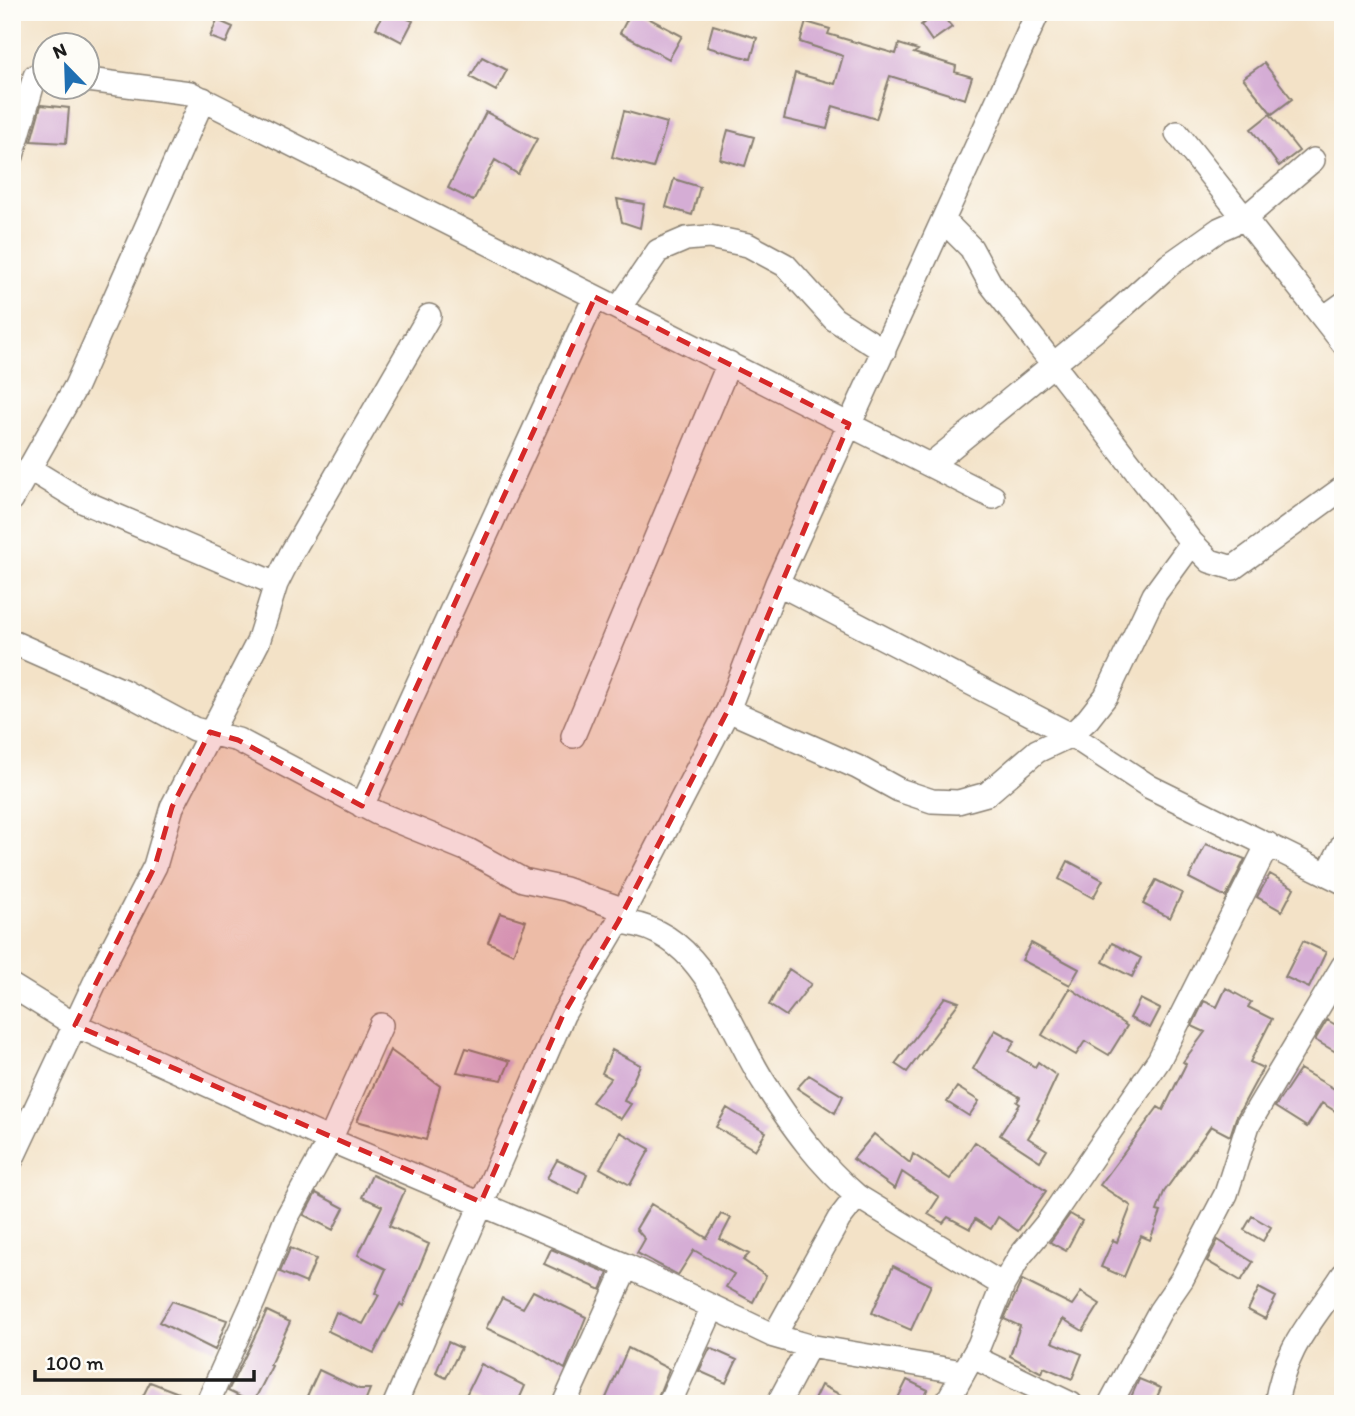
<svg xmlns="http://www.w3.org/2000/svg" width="1355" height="1416" font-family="Itim,sans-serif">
<rect width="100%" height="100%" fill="#fdfcf7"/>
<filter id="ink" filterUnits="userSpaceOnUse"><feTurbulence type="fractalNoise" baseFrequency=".0143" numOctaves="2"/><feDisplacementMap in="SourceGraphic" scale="14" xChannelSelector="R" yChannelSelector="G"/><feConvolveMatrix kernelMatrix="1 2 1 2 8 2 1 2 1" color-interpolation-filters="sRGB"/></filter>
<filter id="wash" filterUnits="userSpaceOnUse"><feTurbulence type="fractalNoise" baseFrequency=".00686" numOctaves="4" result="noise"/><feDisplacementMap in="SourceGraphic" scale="28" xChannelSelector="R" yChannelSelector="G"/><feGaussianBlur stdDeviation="1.57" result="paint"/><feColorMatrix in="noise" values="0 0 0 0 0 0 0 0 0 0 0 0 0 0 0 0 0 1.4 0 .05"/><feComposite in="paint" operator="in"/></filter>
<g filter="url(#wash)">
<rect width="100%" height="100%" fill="#f3e2c7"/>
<g id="blocks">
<path fill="#d5add5" d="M384 12H412L408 19 413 21 402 42 376 28Z
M631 12H637L682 36 669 59 620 33Z
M939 12 952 27 932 41 921 25Z
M217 20 233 27 226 43 210 37Z
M806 22 830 29 828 34 896 54 899 44 918 50 914 53 956 66 955 72 972 77 965 99 890 76 876 119 833 106 827 129 784 119 795 73 835 84 843 56 800 42Z
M713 25 757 38 751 59 707 47Z
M482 57 507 70 496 91 470 77Z
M1264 63 1292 99 1272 114 1243 78Z
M41 105 69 108 66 143 31 141Z
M624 111 667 123 653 168 612 157Z
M486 112 537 139 518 174 495 160 473 201 448 188Z
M1270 114 1299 151 1279 166 1251 129Z
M728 130 754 137 745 166 720 159Z
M674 179 700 187 692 215 666 207Z
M617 199 644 204 640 228 622 222Z
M1206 844 1245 859 1226 897 1189 878Z
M1068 861 1103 880 1093 898 1059 879Z
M1270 874 1294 888 1282 911 1257 897Z
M1156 880 1182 893 1170 918 1143 904Z
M500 913 526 921 513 954 488 942Z
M1303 941 1326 952 1309 988 1285 977Z
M1031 943 1079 969 1070 985 1022 960Z
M1112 943 1141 958 1132 977 1103 962Z
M789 969 811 984 786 1016 769 1005Z
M1070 988 1127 1026 1109 1055 1085 1041 1076 1055 1042 1035Z
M1226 988 1251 1002 1248 1007 1272 1019 1250 1062 1263 1068 1236 1118 1230 1136 1211 1126 1164 1192 1157 1211 1161 1212 1150 1240 1141 1236 1124 1277 1101 1267 1113 1240 1117 1242 1131 1206 1100 1185 1158 1107 1163 1110 1186 1064 1183 1062 1205 1032 1192 1026 1204 1001 1217 1007Z
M945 997 959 1002 907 1072 895 1064Z
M1140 999 1160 1009 1150 1028 1130 1018Z
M1327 1020 1343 1029V1056L1315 1040Z
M995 1030 1015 1041 1009 1051 1035 1067 1038 1062 1057 1076 1037 1119 1039 1120 1028 1138 1047 1150 1040 1161 1000 1135 1020 1104 1017 1102 1020 1097 973 1069Z
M466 1048 510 1061 502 1080 457 1072Z
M390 1050 440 1086 426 1140 357 1121Z
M612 1050 640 1065 624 1101 631 1104 621 1119 592 1102 611 1078 602 1073Z
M1300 1069 1343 1094 1335 1111 1322 1103 1307 1127 1275 1107Z
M809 1075 843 1096 835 1113 797 1088Z
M957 1087 979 1101 969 1116 947 1102Z
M727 1108 766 1132 755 1150 716 1127Z
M620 1132 650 1149 630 1185 600 1168Z
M874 1134 910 1163 913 1154 950 1179 975 1142 1046 1191 1018 1231 998 1217 991 1229 975 1219 970 1229 948 1217 943 1223 928 1214 939 1197 902 1172 895 1189 853 1159Z
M557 1160 587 1174 579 1194 547 1178Z
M372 1175 405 1190 389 1226 429 1244 403 1306 400 1304 374 1353 328 1331 336 1312 363 1324 379 1295 375 1293 386 1269 358 1255 382 1206 362 1197Z
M316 1193 344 1208 333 1230 304 1215Z
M651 1204 707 1238 721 1214 731 1218 720 1239 749 1254 743 1260 766 1276 753 1302 726 1287 734 1274 694 1250 678 1275 637 1253 645 1239 636 1229Z
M1070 1214 1082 1221 1066 1251 1050 1242Z
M1252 1216 1271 1227 1263 1241 1244 1230Z
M1218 1240 1253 1262 1241 1281 1207 1261Z
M290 1248 316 1259 306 1283 280 1272Z
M551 1249 608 1273 601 1290 544 1264Z
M893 1266 931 1285 911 1330 872 1313Z
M1022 1280 1072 1305 1081 1292 1100 1304 1083 1331 1063 1319 1052 1342 1082 1354 1072 1379 1044 1367 1042 1373 1010 1356 1020 1326 1004 1319Z
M1259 1288 1276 1297 1265 1319 1248 1310Z
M533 1291 586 1317 565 1369 534 1350 486 1328 502 1298 523 1308Z
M172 1301 227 1320 215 1350 159 1322Z
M267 1311 290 1322 270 1365 272 1366 253 1403 228 1391Z
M448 1342 461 1348 446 1378 436 1373Z
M628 1348 669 1369 655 1404H613L605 1400Z
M710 1348 737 1360 726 1383 699 1371Z
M481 1364 525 1386 517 1404H484L466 1395Z
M319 1370 359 1389H370L364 1404H327L307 1396Z
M1139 1379 1161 1388 1154 1404H1128Z
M907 1380 928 1390 921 1404H895Z
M150 1382 194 1399 193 1404H139Z
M821 1385 859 1404H812Z"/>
</g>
</g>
<g filter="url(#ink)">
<use href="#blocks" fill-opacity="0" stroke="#887f72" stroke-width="2"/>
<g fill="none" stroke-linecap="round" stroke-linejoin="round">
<defs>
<path id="minor" d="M88 80 190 93 993 497
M1177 133 1343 343
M12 156 35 76
M943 220 971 248 990 283 1192 543 1210 561 1233 568 1343 488
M619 308 658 251 686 239 709 237 748 245 785 265 834 319 884 351
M1325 317 1343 304
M930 465 1109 319 1169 265 1220 229 1245 218 1313 160
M30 469 84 502 276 584
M12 499 76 386 203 99
M777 583 1071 735 1150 787 1343 882
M12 642 123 691 194 729 238 740 377 813 468 850 523 880 565 889 625 910
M728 710 857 767 899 790 932 801 958 802 987 794 1037 751 1071 735 1088 719 1106 696 1154 595 1192 543
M573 736 729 363
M362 806 595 297
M1328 873 1343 844
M618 922C704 927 725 1023 765 1084 792 1126 819 1164 857 1196L1003 1285
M12 986 75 1025 330 1140 627 1266 774 1336 809 1346 963 1372
M12 1159 98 976 155 866 172 807 258 642 276 584 291 554 429 316
M774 1336 839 1219 857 1196
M973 1357 1071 1404
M207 1404 254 1300 286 1219 330 1140 381 1025
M395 1404 563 1015 618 922 728 710 777 583 1038 12
M564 1404 627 1266
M669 1404 712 1309
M778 1404 809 1346
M946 1404 979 1345 1003 1285 1020 1256 1048 1222 1159 1060 1268 844
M1110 1404 1160 1311 1182 1279 1226 1194 1248 1125 1343 966
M1276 1404C1286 1344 1312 1323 1343 1275"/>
</defs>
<use href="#minor" stroke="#887f72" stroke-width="26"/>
<use href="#minor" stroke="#fff" stroke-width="23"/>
</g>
</g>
<path fill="#d62828" fill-opacity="0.2" stroke="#d62828" stroke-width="5" stroke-dasharray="14 9" stroke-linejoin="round" d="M595 297 849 424 728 710 618 922 563 1015 481 1202 75 1025 155 866 172 807 210 732 238 740 362 806Z"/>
<rect width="1355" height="1416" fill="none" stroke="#fdfcf7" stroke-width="42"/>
<g transform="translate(66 66) rotate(337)"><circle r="33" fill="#fdfcf7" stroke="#a3a29f" stroke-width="2"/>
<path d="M0-5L12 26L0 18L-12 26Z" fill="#1f6fb2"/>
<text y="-10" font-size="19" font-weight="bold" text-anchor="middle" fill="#1c1c1c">N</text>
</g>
<path d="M35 1370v10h219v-10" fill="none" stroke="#1c1c1c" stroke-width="3.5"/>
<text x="46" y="1370" font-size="21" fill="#1c1c1c" stroke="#fdfcf7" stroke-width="5" paint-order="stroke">100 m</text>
</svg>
